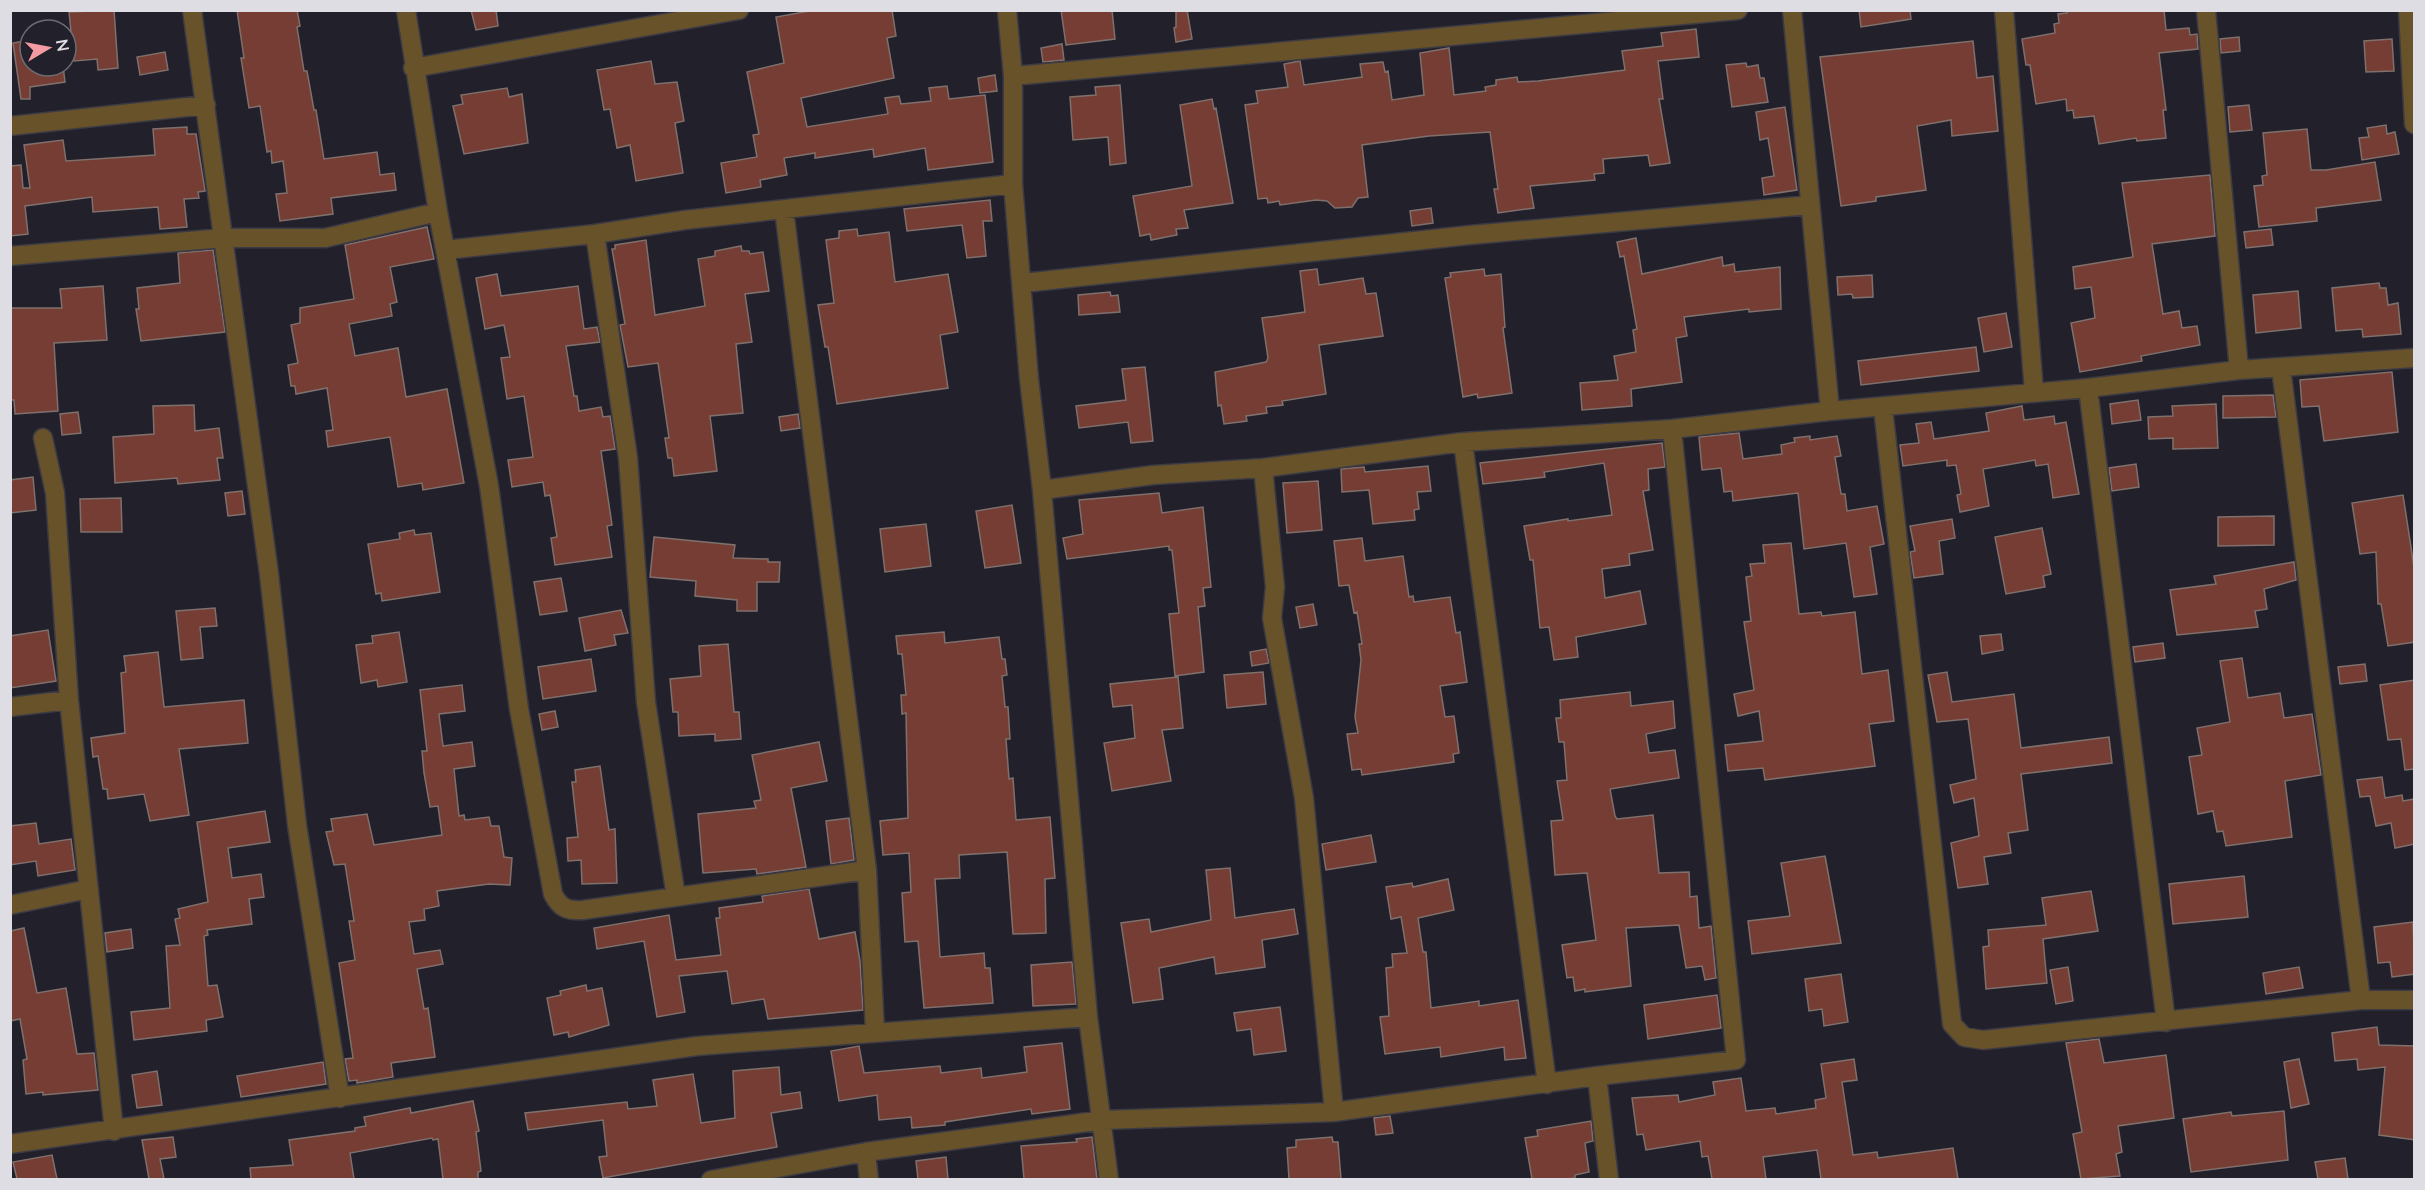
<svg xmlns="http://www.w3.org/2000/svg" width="2425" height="1190" font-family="Lato,sans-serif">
<rect width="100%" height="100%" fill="#22202a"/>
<path fill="#753d33" stroke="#7f706d" stroke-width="1.5" d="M114 10 118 68 98 70 97 59 74 61 69 12Z
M237 10H297L300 26 297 27 304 71H307L314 110H316L324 159 377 152 380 175 394 173 396 190 331 198 333 214 280 221 276 194 287 193 283 161 272 163 271 151 267 152 260 106 249 108 241 58H244Z
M471 10H496L498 26 476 30Z
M815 10H892L896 36 887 38 894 78 801 98 807 127 888 114 885 98 899 96 901 104 931 101 929 88 947 86 949 99 985 95 993 162 928 170 925 148 874 157 873 149 815 158V153L784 158 787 175 760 180 761 187 726 193 721 163 757 157 753 135 759 134 747 72 784 63 776 17Z
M1061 10H1112L1115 39 1066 45Z
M1176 10H1187L1192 39 1176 42 1174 28 1176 27Z
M1859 10H1910L1911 19 1861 27Z
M2066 10H2164L2166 30 2189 28 2190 35 2197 34 2198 49 2159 53 2166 110H2163L2166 138 2137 141 2136 138 2099 144 2094 116 2074 118 2073 110 2067 111 2066 99 2036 104 2030 65H2026L2022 39 2055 33 2054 24 2059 23 2058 14 2067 13Z
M1696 29 1699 57 1658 61 1663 99H1659L1670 163 1650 166 1648 155 1603 159 1604 173 1594 174 1595 180 1530 186 1534 208 1498 213 1494 189H1498L1490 132 1429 136 1362 145 1368 197 1358 198 1352 207 1335 208 1327 201 1316 200 1280 205 1279 201 1268 203 1267 198 1258 199 1245 105 1258 103 1256 91 1288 87 1284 64 1300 61 1304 85 1362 77 1360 64 1383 62 1385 72 1388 71 1392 100 1424 95 1420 53 1449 48 1454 95 1486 91 1485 87 1496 85V80L1517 77 1518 82 1538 81 1625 70 1622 51 1663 46 1661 33Z
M2239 37 2240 51 2221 53 2220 39Z
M2392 39 2394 71 2366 72 2364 41Z
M30 40V66H63L65 82 30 87V99H21L13 43Z
M1973 41 1977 78 1993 76 1998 131 1952 136 1951 120 1917 126 1926 190 1876 197V201L1841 206 1820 57Z
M1062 44 1064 60 1043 62 1041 48Z
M165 52 168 70 140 75 137 57Z
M651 61 655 84 677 82 684 121 675 123 683 173 636 181 630 145 617 148 610 109 604 110 597 70Z
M1746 63 1747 67 1758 65 1760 78H1764L1768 102 1732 107 1726 65Z
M995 75 997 91 980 93 978 78Z
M1120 85 1126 163 1110 165 1108 137 1073 140 1070 97 1096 95 1095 87Z
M507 88 509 97 522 94 528 143 464 154 453 106 463 104 461 95Z
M1212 99 1214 109 1216 108 1233 203 1184 210 1188 228 1176 229 1177 235 1151 240 1150 234 1140 236 1133 196 1192 186 1180 105Z
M2249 105 2252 130 2230 132 2228 107Z
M1785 107 1797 190 1764 195 1762 178 1774 176 1768 138 1760 140 1756 112Z
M2386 125 2387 134 2395 132 2399 154 2362 160 2359 138 2369 137 2367 128Z
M187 127V134H196L205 191 198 192 199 198 184 199 187 227 160 229 158 207 93 212 92 197 25 206 28 234 10 236V166L21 165 23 188H30L24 145 63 140 66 161 155 155 153 129Z
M2307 129 2311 170H2326L2375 162 2381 200 2316 208 2317 221 2259 227 2254 186 2263 185 2262 176 2267 175 2263 133Z
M2210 175 2215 236 2152 244 2163 314 2179 311 2182 328 2197 326 2200 345 2141 356 2142 361 2080 372 2071 323 2095 318 2091 287 2075 289 2073 267 2133 257 2122 183Z
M990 200 992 221H983L986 256 967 258 962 225 907 231 904 209Z
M1431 208 1433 223 1412 226 1410 211Z
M427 227 434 259 390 267 397 302 390 304 392 316 349 324 355 356 398 348 406 397 447 389 464 483 423 490 422 483 398 487 390 437 328 447 326 431 333 430 327 388 296 394 295 386H291L288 365 298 363 291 325 300 323V308L354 299 345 245Z
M857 229 858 236 889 232 895 282 948 274 958 332 940 335 948 388 837 404 828 347H825L818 305 834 303 826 240 839 238V231Z
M2271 229 2273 245 2246 248 2244 232Z
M1636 238 1642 274 1722 257 1723 266 1734 264 1735 272 1780 267 1781 309 1749 312V309L1684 317 1687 336 1676 338 1682 382 1631 389 1632 406 1582 410 1580 383 1618 380 1614 356 1636 352 1633 330 1637 329 1624 256 1620 257 1617 242Z
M646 240 655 315 705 306 698 259 715 256V251L741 246 742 251H749L750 254 763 252 769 291 745 294 752 342 736 344 743 413 710 416 717 471 674 476 672 458H668L665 438H669L658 363 628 367 620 325 625 324 612 249H615V245Z
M213 250 225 332 141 341 136 309H139L137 288 180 283 178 253Z
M1317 269 1319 285 1363 278 1366 294 1376 293 1383 336 1319 345 1326 394 1282 401 1283 405 1266 407 1267 413 1246 416 1247 421 1224 424 1221 405 1218 406 1215 372 1266 362 1268 358 1262 318 1305 312 1300 271Z
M1484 269 1485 276 1501 274 1505 327 1503 328 1512 393 1478 398 1477 394 1463 397 1445 278 1451 277 1450 273Z
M497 274 501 296 578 286 584 329 597 327 600 342 566 346 574 396H577L579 411 601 407 603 417 610 416 615 449 601 451 612 525 607 526 612 557 555 565 551 538 557 537 550 495 545 496 543 482 512 487 508 460 533 457 524 396 507 399 501 358 510 357 504 325 485 329 476 278Z
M1872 275 1873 297 1853 298 1852 294 1838 295 1837 277Z
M2379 283 2380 288H2386L2388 305 2398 303 2401 334 2363 337 2362 329 2336 331 2332 288Z
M103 286 107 340 54 343 58 411 15 414 14 400H10V308H62L60 289Z
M2298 291 2301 328 2256 333 2253 295Z
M1110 292 1111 296 1118 295 1120 312 1079 315 1078 295Z
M2006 313 2012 347 1984 352 1978 318Z
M1976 347 1979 371 1861 385 1858 361Z
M1145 367 1153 441 1131 443 1128 422 1079 428 1076 406 1126 400 1122 369Z
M2392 372 2398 432 2324 441 2319 406 2302 407 2300 380Z
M2273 395 2276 417 2223 418V396Z
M2138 400 2141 420 2112 424 2110 404Z
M2216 404 2218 448 2173 449V438L2149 439 2148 417 2173 416 2172 406Z
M194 405 195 431 219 428 223 458H217L220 480 178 484 177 478 115 483 113 437 154 434 153 406Z
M2022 406 2024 420 2054 416 2055 424 2066 422 2079 494 2053 498 2048 464 2036 466 2035 460 1983 469 1989 506 1960 512 1957 495 1961 494 1956 465 1947 466V460L1903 466 1900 445 1919 443 1916 424 1931 422 1934 439 1989 431 1986 413Z
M78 412 81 433 62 435 60 414Z
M798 414 800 428 781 431 779 417Z
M1739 433 1743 459 1782 454 1781 445 1795 442 1794 438 1810 436V440L1837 436 1841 456 1835 457 1841 494H1845L1847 511 1877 506 1884 544 1870 547 1877 594 1854 597 1846 543 1804 549 1798 493 1733 501 1732 491 1724 492 1721 468 1702 470 1699 437Z
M1662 443 1665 467 1648 469 1649 490 1643 491 1653 550 1629 554 1630 565 1602 569 1605 598 1640 591 1646 624 1576 637 1578 657 1554 660 1549 627 1540 628 1533 560H1530L1524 526 1568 519V521L1612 515 1604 463 1544 472 1545 477 1483 484 1480 463Z
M2136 464 2139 487 2112 491 2109 468Z
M1428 466 1431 491 1417 492 1419 509 1414 510 1415 520 1373 524 1369 490 1342 492 1341 469 1364 467 1365 472Z
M33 477 36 510 10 513V480Z
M1318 481 1322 530 1287 533 1283 483Z
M242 491 245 514 228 516 225 493Z
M1159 493 1162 513 1203 507 1211 587 1203 588 1205 606 1198 607 1204 672 1175 676 1169 614 1179 613 1172 550H1169V546L1067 559 1063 538 1083 534 1079 500Z
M2403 495 2414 567 2415 642 2388 646 2381 604H2378L2376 552 2360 554 2352 503Z
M121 498 122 532H81L80 499Z
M1012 505 1021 563 985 568 976 511Z
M2274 516V545L2218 546V517Z
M1952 519 1955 538 1939 541 1943 574 1914 578 1910 552 1915 551 1910 526Z
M926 524 931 566 885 572 880 529Z
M2042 528 2051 574 2043 576 2045 587 2006 594 1995 537Z
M414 530 415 535 431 533 440 592 382 601 381 593 376 594 368 544 400 539 399 533Z
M654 537 735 545 733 558 768 559V562H780L779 582H757V611H737V600L695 596 696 581 650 577Z
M1362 538 1365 561 1403 556 1409 597 1413 596 1414 602 1450 597 1456 633 1460 632 1467 682 1440 686 1445 717 1454 716 1459 753 1453 754 1454 762 1362 775 1361 769 1352 770 1347 734 1358 733 1355 717 1361 660 1359 644H1362L1357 612 1354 613 1349 585 1339 586 1334 541Z
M1791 543 1799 614 1821 612 1822 616 1855 612 1862 674 1888 670 1894 721 1869 724 1875 766 1765 780 1763 768 1728 771 1725 745 1763 741 1759 711 1738 716 1734 694 1754 690 1744 622 1751 621 1746 577 1752 576 1750 564 1765 563 1763 545Z
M2294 562 2296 580 2264 589 2267 609 2255 611 2258 627 2177 635 2170 590 2216 584 2214 576Z
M561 578 567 611 540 615 534 582Z
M1313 604 1317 625 1300 628 1296 607Z
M215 608 217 626 200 627 203 658 181 660 176 611Z
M621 610 628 633 614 635 616 645 585 651 579 618Z
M48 630 56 681 10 688V636Z
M399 632 407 682 378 687 377 680 361 683 356 645 373 643 372 636Z
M944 632 945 643 999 637 1002 659H1005L1007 675 1002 676 1005 707H1008L1010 739H1006L1009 779 1013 778 1016 820 1050 817 1055 878 1045 879 1046 933 1013 934 1007 852 959 855 960 878 935 879 940 957 984 953 985 968H990L993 1003 924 1008 918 941 905 942 902 893 911 892 909 853 883 855 880 821 908 818 906 713 902 714 901 695H906L902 654H898L896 636Z
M2001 634 2003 650 1982 654 1980 636Z
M2163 643 2165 658 2135 662 2133 647Z
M728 644 734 712H739L741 739 715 741V734L679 736 678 712H673L670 679 701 676 699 646Z
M1266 649 1269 663 1252 666 1250 652Z
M158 652 164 707 244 700 248 743 179 749 189 815 150 821 144 794 108 799 107 789H103L98 756 93 757 91 738 125 733 121 673 126 672 124 656Z
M2242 658 2248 698 2280 693 2284 718 2312 714 2321 775 2285 781 2292 837 2226 846 2223 831 2217 832 2213 811 2198 814 2189 757 2202 755 2197 728 2230 722 2220 661Z
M591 659 596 691 543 699 538 667Z
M2365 664 2367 681 2340 684 2338 667Z
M1263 672 1266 704 1227 708 1224 675Z
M1947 672 1952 702 2014 694 2021 748 2109 737 2112 763 2021 774 2028 830 2008 833 2011 853 1984 857 1988 884 1958 888 1951 843 1979 836 1974 798 1954 803 1950 785 1976 779 1968 719 1937 722 1928 675Z
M1178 677 1183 728 1162 730 1171 781 1112 791 1104 743 1135 738 1132 705 1113 707 1110 684Z
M2415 680V769L2405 770 2401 739 2388 740 2380 685Z
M462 685 465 711 439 714 443 746 472 742 475 766 454 769 459 816 464 815 465 820 489 817 491 826H499L504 857 512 858 510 885 489 884 437 891 439 906 424 909 425 920 409 922 414 954 440 950 443 964 417 969 424 1009 428 1008 435 1057 391 1063 393 1077 357 1083V1080L349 1081 345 1059 353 1058 339 963 355 960 349 921H354L345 864 334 865 326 832 333 831 331 819 367 814 374 845 442 835 438 806 430 807 424 773 422 751H427L420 690Z
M1630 692 1631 706 1673 701 1675 728 1646 734 1649 753 1675 750 1679 778 1610 789 1615 816 1617 819 1653 815 1659 873 1689 872 1690 897 1697 896 1699 928 1711 926 1716 978 1705 980 1702 966 1686 968 1679 925 1626 928 1631 986 1585 992V989L1575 991 1573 977 1567 978 1562 945 1596 940 1587 873 1555 875 1551 821 1563 820 1557 781 1567 780 1564 742H1559L1556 718H1561L1560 700Z
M555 711 558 727 542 730 539 714Z
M819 742 827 781 791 788 806 867 757 874 756 869 703 873 698 814 756 808 754 801 761 800 752 755Z
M600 766 609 830 615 829 617 883 582 884 581 860 568 861 567 838 578 837 572 782H576L575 770Z
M2382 777 2385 798 2402 795 2403 801 2415 799V844L2395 848 2391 823 2376 826 2370 796 2360 797 2357 780Z
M265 811 270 842 228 848 232 878 261 874 264 897 249 899 252 924 207 930 208 935 204 936 208 986 217 985 223 1017 206 1020 207 1031 134 1040 131 1012 170 1008 166 946 180 945 175 919 180 918 178 909 208 902 197 822Z
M849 818 854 860 831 864 826 821Z
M36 823 39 844 71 839 75 870 38 876 36 861 10 865V826Z
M1371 835 1376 862 1326 870 1322 844Z
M1825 856 1841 943 1752 954 1748 921 1790 916 1781 863Z
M1230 868 1235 918 1294 909 1298 934 1262 940 1265 967 1216 974 1214 957 1159 968 1163 999 1133 1003 1121 923 1149 919 1151 932 1211 920 1206 870Z
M2244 876 2248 917 2173 924 2169 884Z
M1448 879 1454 910 1418 918 1423 952H1426L1431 1008 1479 1001V1006L1518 1000 1526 1058 1505 1060 1504 1047 1441 1057 1440 1047 1385 1054 1380 1017 1389 1016 1386 968 1393 967 1392 954 1407 953 1401 917 1391 919 1386 887 1412 883 1413 887Z
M809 889 819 939 855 932 860 961 863 1010 768 1019 764 999 732 1004 727 971 679 976 685 1012 657 1017 644 941 597 949 594 928 669 915 676 960 721 955 716 918H720L719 908 763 902 762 896Z
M2091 891 2098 931 2043 939 2047 983 1986 989 1983 947 1989 946 1988 930 2046 925 2042 898Z
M2413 922 2415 974 2392 977 2390 962 2378 963 2374 927Z
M24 928 37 993 66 988 77 1054 94 1053 98 1090 43 1095V1092L26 1094 23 1060 27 1059 20 1019 10 1021V931Z
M131 929 133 948 107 952 105 933Z
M1072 962 1076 1004 1033 1006 1031 965Z
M2068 967 2073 1001 2056 1004 2050 970Z
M2299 967 2303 988 2266 994 2263 973Z
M1841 974 1848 1022 1824 1026 1822 1009 1809 1011 1805 979Z
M586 985 587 991 602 988 609 1025 569 1037 568 1032 554 1035 547 998 561 995 560 991Z
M1717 995 1721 1028 1648 1039 1644 1005Z
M1280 1007 1286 1051 1254 1055 1251 1029 1237 1031 1234 1013Z
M2377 1027 2379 1045 2415 1046V1140L2379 1135 2385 1067 2358 1070 2357 1059 2335 1061 2332 1033Z
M2099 1039 2104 1063 2166 1055 2174 1118 2118 1126 2122 1152 2116 1154 2120 1176 2081 1179 2073 1134 2082 1132 2066 1043Z
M1062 1043 1070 1109 1032 1114 1031 1109 945 1122V1125L912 1128 911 1117 879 1120 877 1095 839 1101 831 1051 859 1046 864 1073 940 1066 941 1073 981 1068 982 1078 1027 1072 1024 1047Z
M1854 1059 1857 1080 1842 1082 1853 1155 1877 1152 1878 1158 1953 1148 1958 1179H1821L1817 1150 1763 1157 1766 1179H1712L1708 1156 1702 1157 1700 1141 1646 1150 1643 1134 1637 1135 1632 1098 1678 1095 1679 1102 1715 1095 1713 1082 1741 1078 1746 1111 1775 1108 1776 1114 1816 1108 1815 1100 1826 1098 1821 1064Z
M2299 1059 2309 1104 2291 1108 2284 1062Z
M323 1062 326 1084 241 1097 237 1076Z
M779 1067 781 1095 800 1092 802 1108 771 1113 777 1147 603 1178 599 1157 607 1156 603 1120 528 1130 525 1113 627 1102 628 1109 657 1106 653 1080 693 1074 701 1123 735 1118 733 1071Z
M157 1071 162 1105 137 1108 132 1075Z
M473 1101 479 1131 476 1132 481 1171 478 1172V1179H443L438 1139 433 1140 432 1138 350 1153 354 1179H251L250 1168 293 1165 289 1140 355 1131V1128L366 1126 364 1117 410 1108 411 1113Z
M2284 1111 2288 1160 2191 1172 2183 1119 2231 1112 2232 1116Z
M1390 1116 1393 1133 1376 1135 1374 1118Z
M1591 1121 1593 1141 1585 1143 1589 1172 1575 1175V1178L1567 1179H1532L1525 1138 1538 1136 1537 1130Z
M173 1137 176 1157 160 1159 164 1179H149L142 1140Z
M1092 1137 1097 1179H1024L1021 1146 1077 1142 1076 1139Z
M1332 1137 1333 1142H1338L1341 1179H1289L1287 1148 1296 1147V1140Z
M52 1155 57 1179H17L13 1162Z
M946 1157 948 1179H918L916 1161Z
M2345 1158 2348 1179H2318L2315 1162Z"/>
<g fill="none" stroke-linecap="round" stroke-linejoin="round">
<defs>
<path id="minor" d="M192 10 269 574 297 825 340 1098
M406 10 438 212 489 486 519 709 553 894C560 908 567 911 583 910L867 870
M1007 10 1013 76V184L1029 379 1042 490 1088 1017 1109 1180
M1792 10 1830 411
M2004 10 2034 392
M2206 10 2239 370
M2408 10 2414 124
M413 68 739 10
M1013 76 1738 10
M10 126 206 105
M784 210 867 870 875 1032
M595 234 628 458 646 702 676 897
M445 250 595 234 685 220 1013 184
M10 256 224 238H325L438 212
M1023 283 1470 235 1810 205
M2281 368 2361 1000
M2088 388 2166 1022
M1883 408 1952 1024 1964 1037 1983 1040 2361 1000H2414
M43 438 55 493 69 700 114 1131
M1463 442 1547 1084
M1263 468 1275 587 1272 618 1304 798 1334 1112
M1042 490 1153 475 1263 468 1463 442 1672 429 1830 411 2088 388 2239 370 2414 358
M10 707 69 700
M10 905 89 889
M1597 1076 1609 1180
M10 1144 697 1046 1088 1017
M866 1152 869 1180
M711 1180 866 1152 1103 1120 1334 1112 1597 1076 1736 1060 1672 429"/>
</defs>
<use href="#minor" stroke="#3c3a44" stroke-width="21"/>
<use href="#minor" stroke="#67522a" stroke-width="18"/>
</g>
<rect width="2425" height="1190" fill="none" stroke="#dedde3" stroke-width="24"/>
<g transform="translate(48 48) rotate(80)"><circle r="28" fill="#22202a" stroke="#6d6c74" stroke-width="1.5"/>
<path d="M0-4.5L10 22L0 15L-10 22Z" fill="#f49aa2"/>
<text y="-9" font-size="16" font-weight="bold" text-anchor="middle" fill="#dedde3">N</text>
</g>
</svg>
